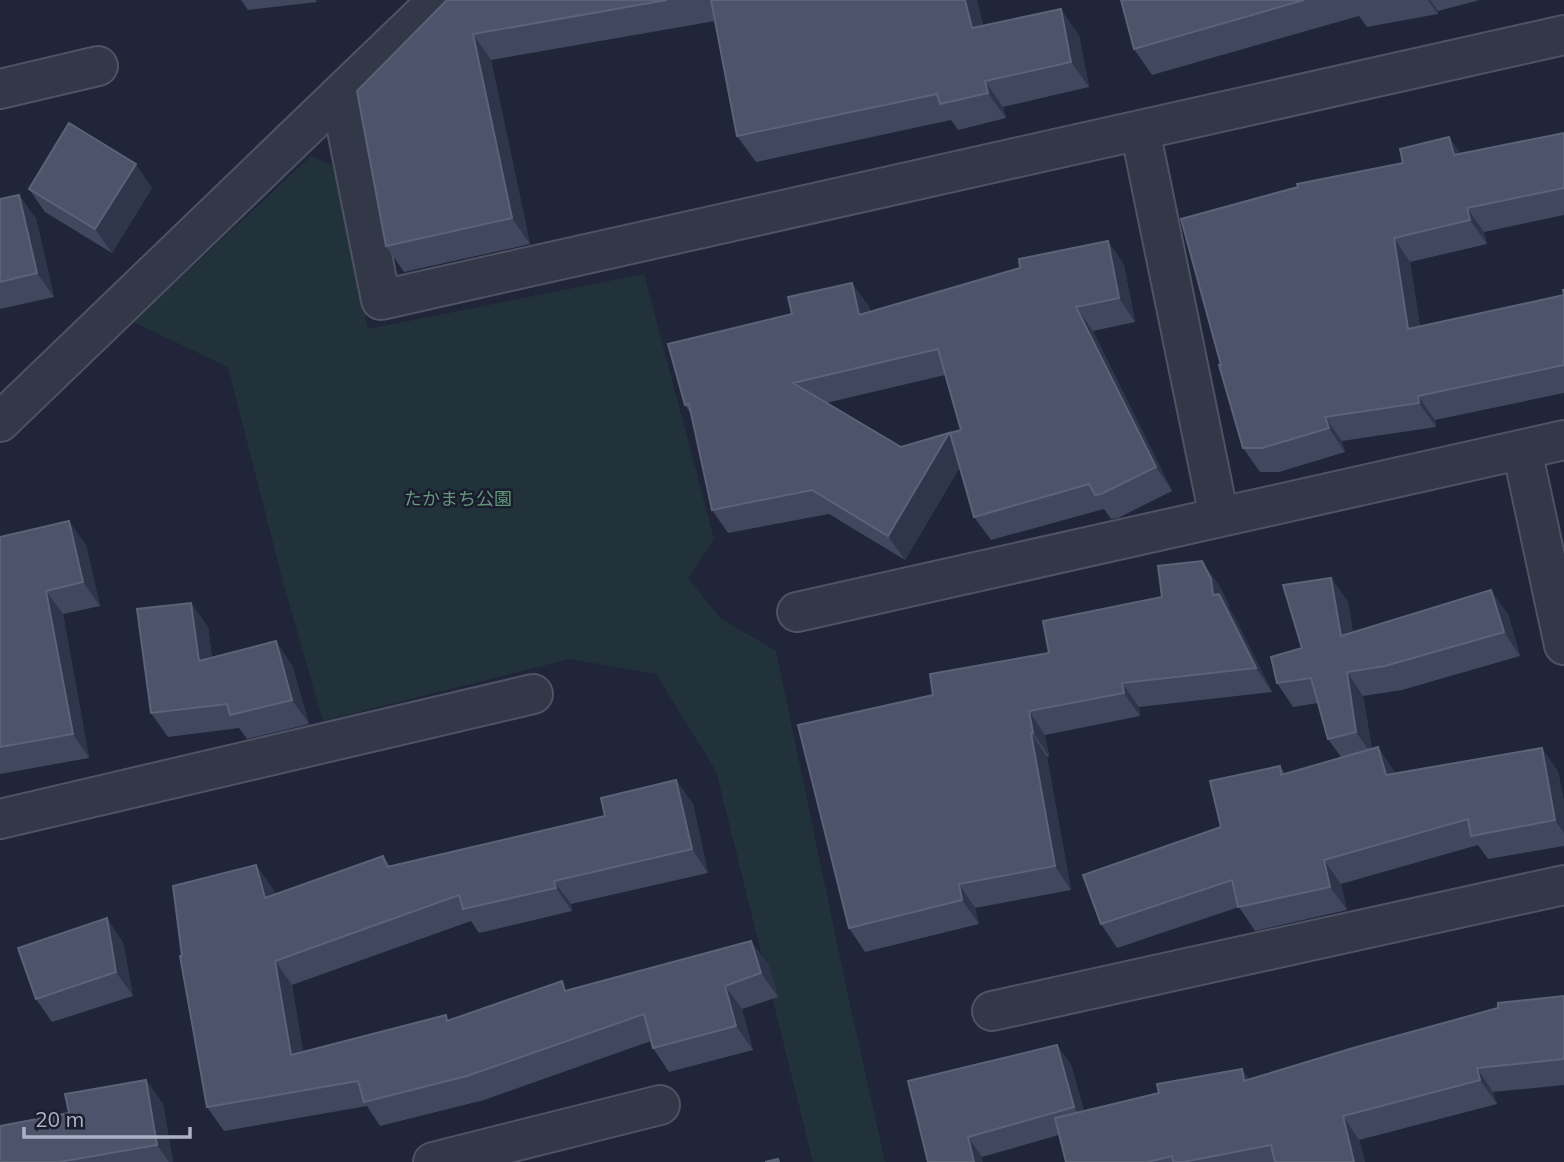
<svg xmlns="http://www.w3.org/2000/svg" width="1564" height="1162" font-family="Mulish,'Noto Sans JP',sans-serif">
<rect width="100%" height="100%" fill="#202539"/>
<path fill="#22323a" d="M311 156 334 166 368 329 644 274 714 539 688 578 720 618 776 651 847 991 885 1162H813L716 771 656 674 570 659 323 721 284 586 228 367 133 322Z"/>
<g fill="none" stroke-linecap="round" stroke-linejoin="round">
<defs>
<path id="minor" d="M0 89 98 66
M340 95 381 300 1564 35
M1140 130 1219 517
M0 422 438 0
M1522 450 1564 645
M797 612 1564 440
M0 819 533 694
M992 1011 1564 885
M433 1162 660 1105"/>
</defs>
<use href="#minor" stroke="#4e5264" stroke-width="42"/>
<use href="#minor" stroke="#333849" stroke-width="38"/>
</g>
<path fill="#41475f" fill-rule="evenodd" d="M241 0H316L317 2 248 10Z
M447 0H977L983 25 1079 35 1089 87 1003 107 1006 118 958 130 951 120 756 162 737 136 715 21 491 60 530 244 404 272 386 246Z
M1121 0H1480L1438 11V14L1367 27 1359 16 1152 75 1134 49Z
M1564 133V215L1484 232 1487 244 1410 262 1420 326 1564 295V290V393L1435 420 1436 427 1342 441 1345 452 1279 472H1260L1243 448 1221 365 1461 154Z
M152 188 112 253 45 212 29 189Z
M19 195 36 219 54 297 0 309V199Z
M1108 241 1124 265 1135 322 1093 331 1172 491 1118 518 1111 519 1104 509 991 540 974 517 960 467 905 560 829 514 728 533 712 510 692 416 685 405 869 306 870 312 1020 268ZM945 375 961 430 951 436 901 447 826 403Z
M0 537 86 545 100 606 63 614 89 758 0 774Z
M1331 578 1348 602 1353 632 1508 614 1520 656 1402 690 1363 696 1372 749 1378 747 1395 773 1558 771 1564 802V846L1488 859 1478 845 1341 884 1347 910 1255 931 1239 907 1117 948 1101 924 1221 827 1280 766 1285 774 1341 757 1328 739 1318 703 1293 707 1277 683 1302 648Z
M1219 585 1228 603 1229 608 1235 618 1272 692 1139 707 1140 716 1045 735 1049 756 1047 757 1071 890 975 908 979 924 865 952 849 928 933 695 1049 653Z
M191 603 208 627 212 658 292 665 309 724 247 739 239 728 168 737 151 713Z
M676 780 693 804 708 873 571 904 572 911 479 933 471 921 292 985 303 1052 449 1020 568 990 768 964 778 997 742 1009 753 1050 669 1072 653 1048 651 1041 484 1100 380 1126 367 1106 224 1131 207 1107 182 956 256 865 273 889 275 895 383 856 390 866 605 816Z
M123 942 133 996 52 1022 36 999Z
M1564 996V1085L1493 1092 1497 1104 1359 1140 1365 1162H1066L1059 1135 982 1157 928 1162 1057 1045 1071 1065 1084 1111 1249 1079Z
M146 1080 163 1104 173 1162H0L69 1113Z"/>
<path fill="#2f354b" d="M965 0H977L990 54 972 28Z
M1428 0H1430L1438 11V14Z
M1061 9 1079 35 1089 87 1071 62Z
M473 34 491 60 530 244 512 218Z
M985 81 1003 107 1006 118 988 93Z
M1449 137 1466 161 1454 155Z
M136 164 152 188 112 253 95 229Z
M19 195 36 219 54 297 37 273Z
M1467 208 1484 232 1487 244 1470 220Z
M1394 238 1410 262 1424 353 1408 329Z
M1108 241 1124 265 1135 322 1119 298Z
M852 283 869 306 876 339 859 315Z
M1076 307 1093 331 1172 491 1156 467Z
M1418 396 1435 420 1436 427 1419 403Z
M1325 417 1342 441 1345 452 1329 428Z
M949 433 966 457 905 560 888 536Z
M69 521 86 545 100 606 83 582Z
M1202 561 1219 585 1228 603 1229 608 1235 618 1272 692 1256 668 1213 595Z
M1331 578 1348 602 1357 659 1341 636Z
M1491 590 1508 614 1520 656 1504 632Z
M46 591 63 614 89 758 73 734Z
M191 603 208 627 215 685 199 661Z
M276 641 292 665 309 724 292 700Z
M1347 672 1363 696 1373 756 1356 732Z
M1122 683 1139 707 1140 716 1124 693Z
M1029 711 1045 735 1049 756 1033 733Z
M1031 733 1047 757 1071 890 1055 866Z
M1378 747 1394 771 1403 799 1386 775Z
M1542 748 1558 771 1564 802V833L1555 820Z
M676 780 693 804 708 873 692 849Z
M1324 860 1341 884 1347 910 1330 887Z
M256 865 273 889 282 922 265 898Z
M554 881 571 904 572 911 556 888Z
M959 884 975 908 979 924 962 900Z
M107 918 123 942 133 996 116 972Z
M751 941 768 964 778 997 761 973Z
M275 961 292 985 308 1079 291 1055Z
M725 986 742 1009 753 1050 736 1026Z
M1057 1045 1071 1065 1088 1127 1074 1107Z
M1477 1068 1493 1092 1497 1104 1480 1080Z
M1242 1069 1259 1092 1244 1081Z
M146 1080 163 1104 173 1162H169L157 1145Z
M1343 1116 1359 1140 1365 1162H1354Z
M968 1137 982 1157 983 1162H974Z"/>
<path fill="#4d536a" stroke="#5c6278" stroke-width="2" d="M447 0H667L473 34 512 218 386 246 357 91Z
M711 0H965L972 28 1061 9 1071 62 985 81 988 93 940 104 937 94 737 136Z
M1121 0H1304L1134 49Z
M69 123 136 164 95 229 29 189Z
M1564 133V188L1467 208 1470 220 1394 238 1408 329 1564 295 1563 290H1564V365L1418 396 1419 403 1325 417 1329 428 1262 448H1243L1219 365H1221L1181 219 1298 187 1297 184 1403 163 1400 149 1449 137 1454 155Z
M19 195 37 273 0 282V199Z
M1108 241 1119 298 1076 307 1156 467 1101 494 1095 495 1089 484 974 517 950 433 961 430 938 349 793 383 901 447 949 433 888 536 812 490 712 510 689 404 685 405 668 344 792 314 788 297 852 283 859 315 1020 268 1019 259Z
M69 521 83 582 46 591 73 734 0 747V537Z
M1202 561 1211 579 1213 595 1219 594 1256 668 1122 683 1124 693 1029 711 1033 733H1031L1055 866 959 884 962 900 849 928 798 725 933 695 930 674 1049 653 1043 621 1162 597 1158 566Z
M1331 578 1341 636 1491 590 1504 632 1385 666 1347 672 1356 732 1328 739 1311 678 1277 683 1271 657 1302 648 1283 585Z
M191 603 199 661 276 641 292 700 230 715 227 704 151 713 137 609Z
M1378 747 1386 775 1542 748 1555 820 1471 836 1468 819 1324 860 1330 887 1238 907 1232 880 1101 924 1083 875 1221 827 1210 781 1280 766 1281 775Z
M676 780 692 849 554 881 556 888 463 909 459 895 275 961 291 1055 446 1015 447 1021 562 981 565 991 751 941 761 973 725 986 736 1026 653 1048 644 1014 467 1076 364 1102 358 1081 207 1107 180 956H182L173 886 256 865 265 898 383 856 387 867 605 816 601 798Z
M107 918 116 972 36 999 18 948Z
M1564 996V1059L1477 1068 1480 1080 1343 1116 1354 1162H1275L1271 1145 1183 1162H1173L1172 1156 1148 1162H1066L1055 1118 1159 1093 1157 1084 1242 1069 1244 1081 1353 1048 1498 1008V1003Z
M1057 1045 1074 1107 968 1137 974 1162H928L908 1081Z
M146 1080 157 1145 59 1162H0V1126L69 1113 65 1094Z
M778 1159 779 1162H765Z"/>
<g text-anchor="middle" dominant-baseline="central" stroke-width="5" stroke-linejoin="round" paint-order="stroke">
<g font-size="18" fill="#64977a" stroke="#191d2e">
<text x="458" y="498">たかまち公園</text>
</g>
</g>
<path d="M24 1127v10h166v-10" fill="none" stroke="#aeb2c6" stroke-width="3.5"/>
<text x="35" y="1127" font-size="21" fill="#aeb2c6" stroke="#191d2e" stroke-width="5" paint-order="stroke">20 m</text>
</svg>
